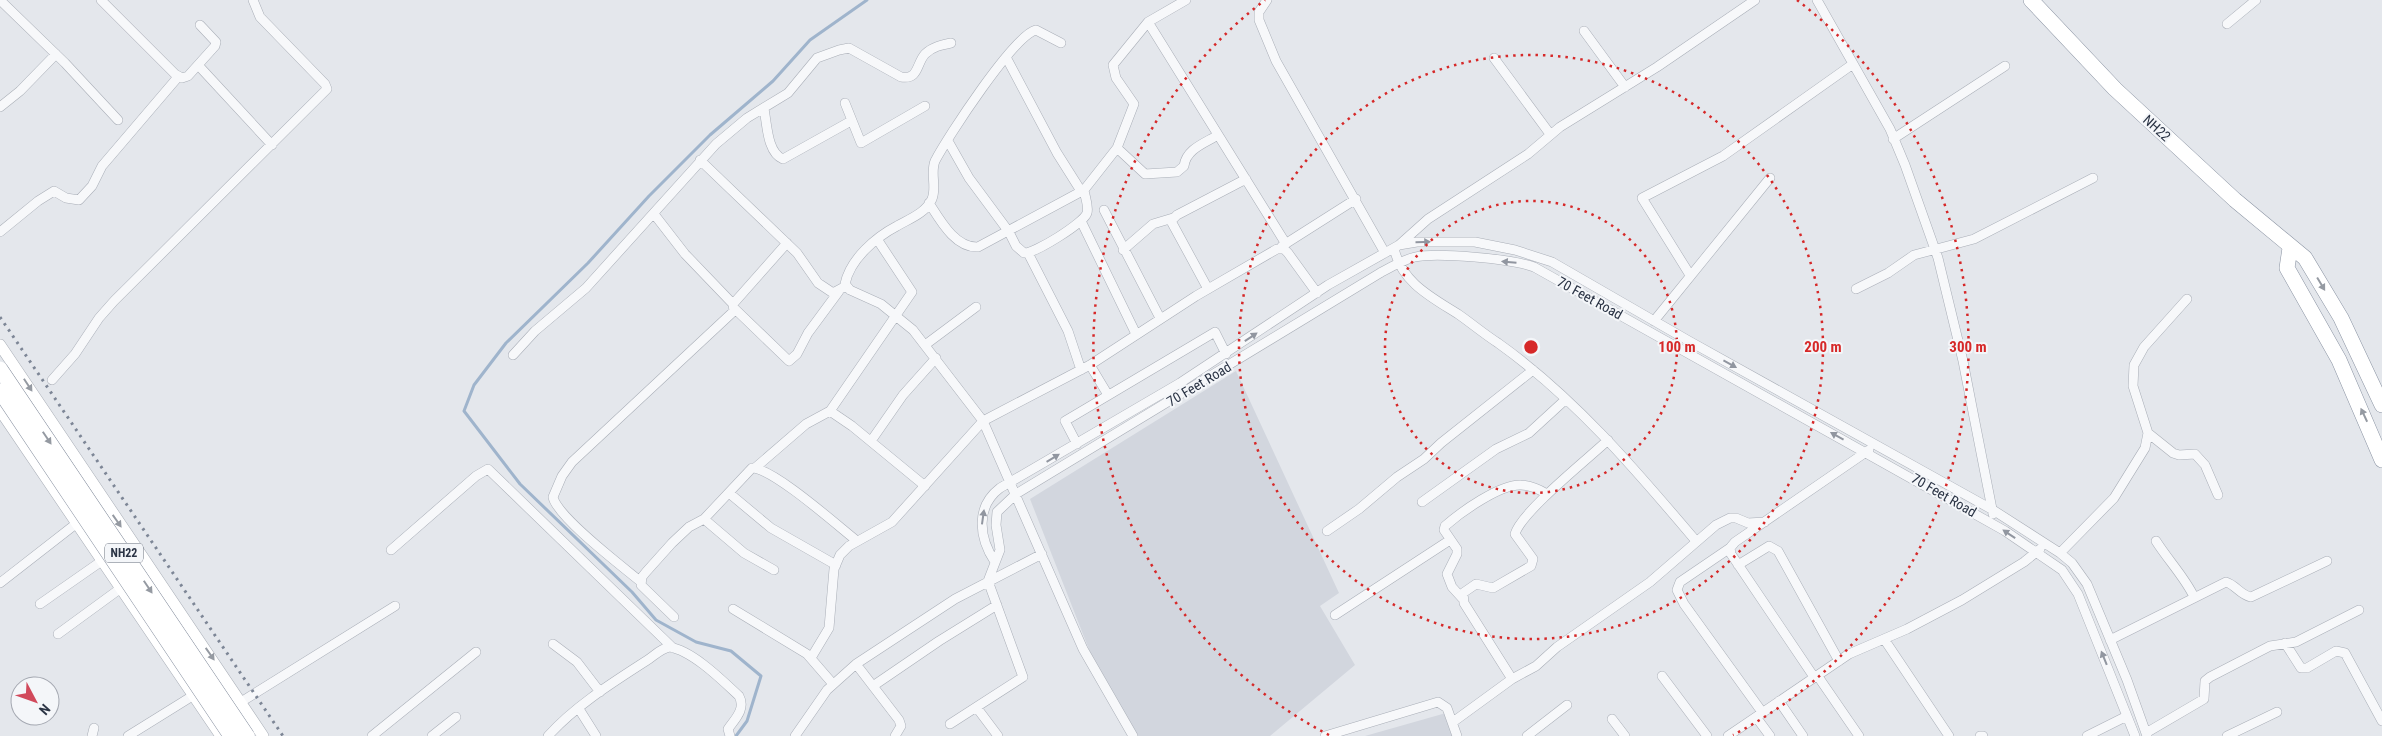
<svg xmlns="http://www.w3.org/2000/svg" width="2382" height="736" font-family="'Roboto Condensed',sans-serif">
<rect width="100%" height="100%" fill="#e4e7ec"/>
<path fill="#d2d6de" d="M1236 371 1339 593 1320 606 1355 665 1270 736H1138L1090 652 1030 499Z
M1446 713 1453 736H1365Z"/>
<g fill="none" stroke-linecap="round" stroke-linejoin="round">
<path stroke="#9fb4cc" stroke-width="3" d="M736 736 747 721 761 676 731 651 696 642 656 620 632 592 520 484 464 411 474 385 506 343 588 263 649 196 710 135 773 81 810 40 867 0"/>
<defs>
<path id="street" d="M0 0 65 63 118 120
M101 0 175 74 182 78 188 76 215 46 216 42 200 25
M1267 0 1259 12V20L1276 61 1385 253
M1817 0 1890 129 1905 165 1938 258 1963 361 1993 514
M1148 22 1286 244
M2227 24 2256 0
M1584 31 1625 87
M1061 43 1036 30C1014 35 947 138 935 161 930 173 937 187 932 199 926 213 909 219 897 226 876 237 850 259 845 284L850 290 881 304 913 330 983 421 1083 649 1133 736
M1006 57 1057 153 1081 191
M1494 58 1550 134
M198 65 272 145
M845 103 861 143 925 106
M0 107 20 91 56 54
M764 109C767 123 767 153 783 159L851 121
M1893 139 2005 66
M948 141 969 178 1009 232 1016 246 1024 253C1034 254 1084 223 1087 213 1089 206 1085 197 1084 190
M1117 148 1145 174 1177 172 1184 166C1186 149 1205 143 1218 135
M700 160 797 253 818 283 833 293 846 286
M929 203C940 220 955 248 978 247L1084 190 1117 148 1134 104 1116 78 1113 65 1148 22 1186 0
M1104 210 1160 318
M1081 221 1136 334
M0 232 38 201 54 191 66 198 79 200 92 186 102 166 178 77
M1399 245 1428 219 1528 154 1560 127 1657 67 1755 0
M1282 246 1356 199
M1394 248C1401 282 1431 297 1458 314 1471 323 1484 334 1498 343 1574 397 1636 470 1696 541
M1123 250 1153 224 1173 218
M1028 253 1068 331 1081 370
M1690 275 1642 198 1723 156 1853 64
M1208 289 1171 221 1177 215 1246 179
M1856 289 1888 273 1914 255 1974 239 2093 178
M733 304 787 243
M735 309 789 361 797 354 808 333 839 291
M1654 321 1770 178
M925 345 976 307
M513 355 535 331 586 288 716 144 747 118 788 93 817 58 839 50 849 48 901 77C919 80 916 64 925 54 932 47 941 45 951 43
M1090 365 1108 395
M52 380 75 354 99 318 114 301 327 89 325 84 260 17 253 0
M830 411 912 292 877 239
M2148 433 2173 453 2179 455 2195 454 2205 465 2218 495
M871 441 903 395 936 358
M1077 444 1065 421 1215 332 1226 354
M755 468 806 424 830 411 852 426 925 486
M729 493 771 528 836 565
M1422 502 1496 449 1529 433 1565 400
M704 519 744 553 774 570
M1327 531 1359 509 1397 477 1424 459 1441 443 1533 370
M2156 541C2168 560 2186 579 2194 597
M1730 548 1680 582 1677 590 1684 604 1762 712
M391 550 476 476 488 469 673 648
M2060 553 2114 498 2145 448 2148 433 2133 386 2134 365 2144 347 2187 299
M995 562C979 538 975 507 1000 488L1180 383 1328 285 1399 245 1417 242H1475L1515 250 1552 262 1689 341 1993 510 2060 553 2072 563 2087 584 2127 680 2147 736
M1738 565 1769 546 1778 551 1839 661
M641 582C623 567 557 517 553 497L562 476 572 462 734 311 733 304 685 254 654 214
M0 583 77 523
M1462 598 1452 587 1447 574 1457 554V549L1444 530 1445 526C1461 512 1500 484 1521 485 1531 485 1539 489 1547 494
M40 604 106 558
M733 609 807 654 833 684
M1335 615 1450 540
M674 617 641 585 642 577 646 572 672 543 689 527 704 519 752 468C773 468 838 526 857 541
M58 634 121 588
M1884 639 1949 736
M2110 640 2226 582C2236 585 2240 595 2251 597L2327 561
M2285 643 2301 668H2307L2336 651 2345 653 2382 721
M553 644 577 662 600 692
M811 658 829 628 834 569 840 555 849 546 892 522 983 421 1090 365 1196 296 1277 249H1284L1288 253 1317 293
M856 664 899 720 901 726 895 736
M1817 675 1859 736
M1662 676 1707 736
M1814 677 1731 554 1730 548 1735 542 1869 450
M1512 679 1464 603 1463 593 1476 584 1493 588 1531 566 1533 559 1515 534C1521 512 1589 458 1608 440
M873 686 939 641 997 605
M1779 701 1803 736
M241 702 395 606
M977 708 998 736
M579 709 596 736
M1756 717 1770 736
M1612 719 1625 736
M1453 722 1512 679 1536 666 1557 647 1650 582 1716 525 1730 518H1736L1748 523 1765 522
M950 724 1023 677 988 581 1000 550 996 525 997 512 1016 494 1380 273C1391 267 1403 260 1415 257 1437 252 1512 259 1534 267L2005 531 2062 570 2078 594 2135 736
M2146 733 2204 699 2205 681 2210 677 2270 646 2296 642 2359 610
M92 736 94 728
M128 736 194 695
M372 736 476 652
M432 736 456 717
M548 736C575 706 612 683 646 661 654 656 660 649 669 647 692 650 723 681 739 696 746 709 735 719 728 729L730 736
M795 736 827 690 856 664 955 599 1042 554
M1325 736 1438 702 1447 708 1457 736
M1527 736 1567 705
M1728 736 1849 654 1907 629 1962 600 2024 562 2040 549
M1980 736H1983
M2087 736 2127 716
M2227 736 2277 712"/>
<path id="secondary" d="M0 345 263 736
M0 410 221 736"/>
<path id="highway" d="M2031 0 2115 89 2235 200 2305 258 2341 318 2382 405
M2290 248 2287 268 2339 360 2382 460"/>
</defs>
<use href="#street" stroke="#a9aeb7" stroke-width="10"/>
<use href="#secondary" stroke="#a9aeb7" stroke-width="12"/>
<use href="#highway" stroke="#8b94a3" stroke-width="16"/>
<use href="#street" stroke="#f7f8fa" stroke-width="9"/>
<use href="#secondary" stroke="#fff" stroke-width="11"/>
<use href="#highway" stroke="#fff" stroke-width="15"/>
<path stroke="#7d8696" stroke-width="3" stroke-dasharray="2.5 5" stroke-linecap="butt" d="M0 317 283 736"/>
<defs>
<path id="highway-bridge" d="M0 369 247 736
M0 391 231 736"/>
</defs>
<use href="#highway-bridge" stroke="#8b94a3" stroke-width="16" stroke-linecap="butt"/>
<use href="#highway-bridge" stroke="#fff" stroke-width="15"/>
</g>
<defs><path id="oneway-solid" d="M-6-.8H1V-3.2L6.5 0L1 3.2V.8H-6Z" transform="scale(1.25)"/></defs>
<g fill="#9196a0">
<use href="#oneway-solid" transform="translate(1423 242) rotate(-1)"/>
<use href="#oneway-solid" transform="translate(1509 262) rotate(-175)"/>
<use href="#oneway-solid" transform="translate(1251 337) rotate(-34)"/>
<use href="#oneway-solid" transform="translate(1730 364) rotate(29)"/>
<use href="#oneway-solid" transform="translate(1837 436) rotate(-151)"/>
<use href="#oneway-solid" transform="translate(1053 458) rotate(-31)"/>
<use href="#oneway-solid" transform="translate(983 517) rotate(-82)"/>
<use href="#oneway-solid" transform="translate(2009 534) rotate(-146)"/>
<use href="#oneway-solid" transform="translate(2104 658) rotate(-112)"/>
</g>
<g fill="#959aa2">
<use href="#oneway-solid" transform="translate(2321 284) rotate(59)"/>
<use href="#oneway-solid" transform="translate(28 385) rotate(57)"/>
<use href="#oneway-solid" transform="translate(2364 415) rotate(-115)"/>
<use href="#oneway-solid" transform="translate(47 438) rotate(56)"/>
<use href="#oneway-solid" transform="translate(117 521) rotate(55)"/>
<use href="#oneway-solid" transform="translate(148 587) rotate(56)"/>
<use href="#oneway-solid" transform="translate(210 654) rotate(55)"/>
</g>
<g fill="none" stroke="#d62828" stroke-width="2.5" stroke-dasharray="2.5 5">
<circle cx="1531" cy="347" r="146"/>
<circle cx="1531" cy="347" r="292"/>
<path d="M1329 735A437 437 0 0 1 1265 0M1797 0A437 437 0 0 1 1733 735"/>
</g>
<g text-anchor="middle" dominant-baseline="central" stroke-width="4" stroke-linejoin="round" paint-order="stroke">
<rect fill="#f4f6f9" stroke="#676e7b" stroke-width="1" x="105" y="543.5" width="38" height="19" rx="4"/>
<g font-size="12" font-weight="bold" fill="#2b3445">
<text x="124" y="553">NH22</text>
</g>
<g font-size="14" fill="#2b3445" stroke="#f4f6f9">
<text transform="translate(2157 128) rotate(42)">NH22</text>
<text transform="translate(1590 298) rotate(29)">70 Feet Road</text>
<text transform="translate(1199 384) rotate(-31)">70 Feet Road</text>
<text transform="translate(1944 495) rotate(30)">70 Feet Road</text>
</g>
</g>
<circle cx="1531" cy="347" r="8" fill="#d62828" stroke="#f4f6f9" stroke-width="2.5"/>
<g font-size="15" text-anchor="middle" font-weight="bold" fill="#d62828" stroke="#f4f6f9" stroke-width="4" stroke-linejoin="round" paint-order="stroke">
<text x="1677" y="352">100 m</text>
<text x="1823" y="352">200 m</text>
<text x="1968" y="352">300 m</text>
</g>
<g transform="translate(35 701) rotate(131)"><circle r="24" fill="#f4f6f9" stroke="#a4a8b1"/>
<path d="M0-4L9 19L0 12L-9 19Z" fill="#d1495b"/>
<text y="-8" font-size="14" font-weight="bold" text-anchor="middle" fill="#2b3445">N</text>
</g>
</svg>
